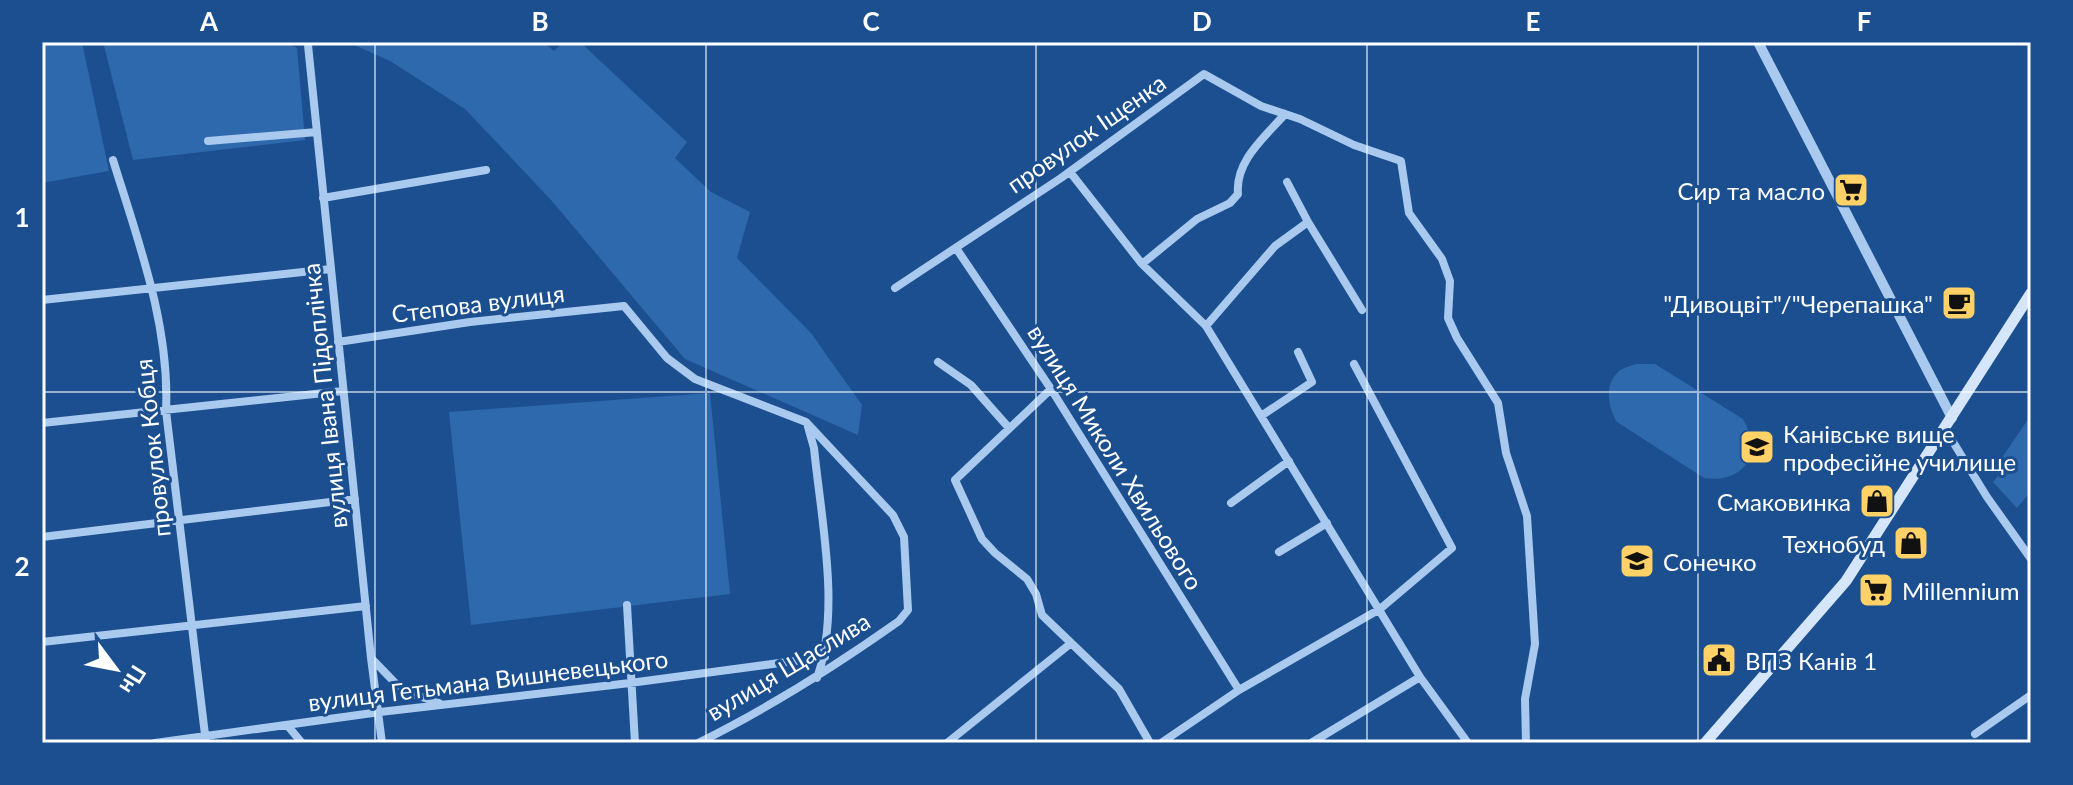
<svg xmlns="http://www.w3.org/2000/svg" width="2073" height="785" font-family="Lato,sans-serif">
<rect width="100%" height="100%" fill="#1b4f8f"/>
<path fill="#2e69ad" d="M42 42H82L109 171 42 183Z
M103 42H286L297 48 305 140 133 160Z
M348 42H543L554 51 563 42H580L687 142 675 158 711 192 750 212 737 258 811 333 862 405 858 435 685 359 551 200 465 109 390 61Z
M1636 364H1655L1743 419C1764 453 1744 484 1704 478L1617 422C1608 408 1604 385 1618 372 1622 368 1631 366 1636 364Z
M710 393 730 594 471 625 449 412Z
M2031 415V491L2017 508 1993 482 2003 470 1997 465Z"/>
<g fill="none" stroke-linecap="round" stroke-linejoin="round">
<path stroke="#a9c9ee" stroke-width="8" d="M308 45 371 658 382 743
M208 141 317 132
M113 160C138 241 170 325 166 411L206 743
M1070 172 1142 264 1206 326 1420 677 1468 743
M1287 182 1308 222 1362 310
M323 198 486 170
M956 248 1051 389 1239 690
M1142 264 1197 219 1230 203 1238 194C1235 161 1264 138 1285 114
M895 288 1061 178 1204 74 1261 106 1300 119 1354 145 1401 161 1409 213 1442 259 1450 281 1448 318 1457 338 1498 403 1506 453 1527 516 1535 644 1525 699 1526 743
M42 300 331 269
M1206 326 1275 246 1308 222
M338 342 470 322 624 306 667 358 695 379 806 422 893 515 904 537 908 610 899 621C834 667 769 708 698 743
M938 362 971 385 1009 428
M1051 389 955 480 982 539 995 553 1027 579 1036 594 1042 615 1119 689 1150 743
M1261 416 1312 382 1298 352
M42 423 343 391
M808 427 814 448C821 519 841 611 817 678
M1945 429 1987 497 2031 559
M1231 503 1289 461
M42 537 355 499
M1279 552 1327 523
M627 605 635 743
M42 642 366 606
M372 659 402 690 439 703
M287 725 302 743
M1975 734 2031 695
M155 743 380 712 630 683 825 657
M947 743 1070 644
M1161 743 1239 690 1380 609 1452 548 1354 364
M1311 743 1420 677"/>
<path stroke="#a9c9ee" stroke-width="10" d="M1758 42 1952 418"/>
<path stroke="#d6e6fa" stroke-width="11" d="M1705 743 1846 581 2031 293"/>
</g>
<path fill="none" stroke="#fff" stroke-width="2" stroke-opacity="0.55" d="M375 42V743M706 42V743M1036 42V743M1367 42V743M1698 42V743M42 392H2031"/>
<defs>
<symbol id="supermarket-square" viewBox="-11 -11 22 22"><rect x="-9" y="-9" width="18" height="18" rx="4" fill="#ffd166" stroke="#1b4f8f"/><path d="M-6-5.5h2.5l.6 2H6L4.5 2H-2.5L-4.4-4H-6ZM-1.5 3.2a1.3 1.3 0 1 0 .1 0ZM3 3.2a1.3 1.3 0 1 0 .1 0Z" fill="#111"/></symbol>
<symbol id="cafe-square" viewBox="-11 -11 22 22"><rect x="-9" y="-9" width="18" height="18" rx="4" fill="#ffd166" stroke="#1b4f8f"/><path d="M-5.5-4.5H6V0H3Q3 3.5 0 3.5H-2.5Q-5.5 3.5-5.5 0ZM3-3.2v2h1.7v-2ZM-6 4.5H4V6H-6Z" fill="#111"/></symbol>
<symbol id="university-square" viewBox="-11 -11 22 22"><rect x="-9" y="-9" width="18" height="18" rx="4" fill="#ffd166" stroke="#1b4f8f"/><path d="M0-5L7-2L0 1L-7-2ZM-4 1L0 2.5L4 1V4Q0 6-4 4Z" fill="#111"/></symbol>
<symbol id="shop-square" viewBox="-11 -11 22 22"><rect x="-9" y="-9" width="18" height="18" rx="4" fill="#ffd166" stroke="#1b4f8f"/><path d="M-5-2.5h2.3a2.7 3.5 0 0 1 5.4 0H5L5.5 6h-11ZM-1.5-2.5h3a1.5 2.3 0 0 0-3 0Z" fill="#111"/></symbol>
<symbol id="school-square" viewBox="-11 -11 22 22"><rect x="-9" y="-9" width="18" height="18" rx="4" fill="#ffd166" stroke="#1b4f8f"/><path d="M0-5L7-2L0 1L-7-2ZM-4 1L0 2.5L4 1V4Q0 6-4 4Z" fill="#111"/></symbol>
<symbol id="civic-square" viewBox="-11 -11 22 22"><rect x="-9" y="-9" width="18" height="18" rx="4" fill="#ffd166" stroke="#1b4f8f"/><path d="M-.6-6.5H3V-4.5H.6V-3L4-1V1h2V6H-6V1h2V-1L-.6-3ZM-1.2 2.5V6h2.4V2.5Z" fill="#111"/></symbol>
</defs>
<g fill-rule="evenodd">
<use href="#supermarket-square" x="1831" y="170" width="40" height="40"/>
<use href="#cafe-square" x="1939" y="283" width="40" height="40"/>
<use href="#university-square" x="1737" y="427" width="40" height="40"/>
<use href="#shop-square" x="1857" y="481" width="40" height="40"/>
<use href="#shop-square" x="1891" y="523" width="40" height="40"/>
<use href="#school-square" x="1617" y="541" width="40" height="40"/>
<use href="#supermarket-square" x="1856" y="570" width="40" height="40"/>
<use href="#civic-square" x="1699" y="640" width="40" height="40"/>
</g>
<g text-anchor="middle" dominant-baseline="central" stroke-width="6" stroke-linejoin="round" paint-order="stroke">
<g font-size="24" fill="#fff" stroke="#1b4f8f">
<text transform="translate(1086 133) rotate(-35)">провулок Іщенка</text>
<text transform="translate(478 303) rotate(-7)">Степова вулиця</text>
<text transform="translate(324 396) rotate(-96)">вулиця Івана Підоплічка</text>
<text transform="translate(152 448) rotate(-96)">провулок Кобця</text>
<text transform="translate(1116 457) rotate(58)">вулиця Миколи Хвильового</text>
<text transform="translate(788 666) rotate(-31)">вулиця Щаслива</text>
<text transform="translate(488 680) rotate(-7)">вулиця Гетьмана Вишневецького</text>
</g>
<g font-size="24" fill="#fff" stroke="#1b4f8f" text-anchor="end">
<text x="1825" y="190">Сир та масло</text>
<text x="1933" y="303">"Дивоцвіт"/"Черепашка"</text>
<text x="1783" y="433" text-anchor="start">Канівське вище<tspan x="1783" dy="28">професійне училище</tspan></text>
<text x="1851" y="501">Смаковинка</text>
<text x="1885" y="543">Технобуд</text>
<text x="1663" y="561" text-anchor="start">Сонечко</text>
<text x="1902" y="590" text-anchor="start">Millennium</text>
<text x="1745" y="660" text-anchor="start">ВПЗ Канів 1</text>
</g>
</g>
<rect width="2073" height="785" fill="none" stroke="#1b4f8f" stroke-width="88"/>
<g transform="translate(116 669) rotate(122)" stroke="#1b4f8f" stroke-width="6" paint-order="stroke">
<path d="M0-6L14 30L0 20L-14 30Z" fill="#ffffff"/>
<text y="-12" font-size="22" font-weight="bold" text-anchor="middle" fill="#ffffff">Пн</text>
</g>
<rect x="44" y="44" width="1985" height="697" fill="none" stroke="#fff" stroke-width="3"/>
<g font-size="26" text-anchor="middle" font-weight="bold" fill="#fff">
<text x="209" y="31">A</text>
<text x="540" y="31">B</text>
<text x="871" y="31">C</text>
<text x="1202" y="31">D</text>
<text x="1533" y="31">E</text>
<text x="1864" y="31">F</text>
<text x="22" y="227">1</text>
<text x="22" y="576">2</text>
</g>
</svg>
